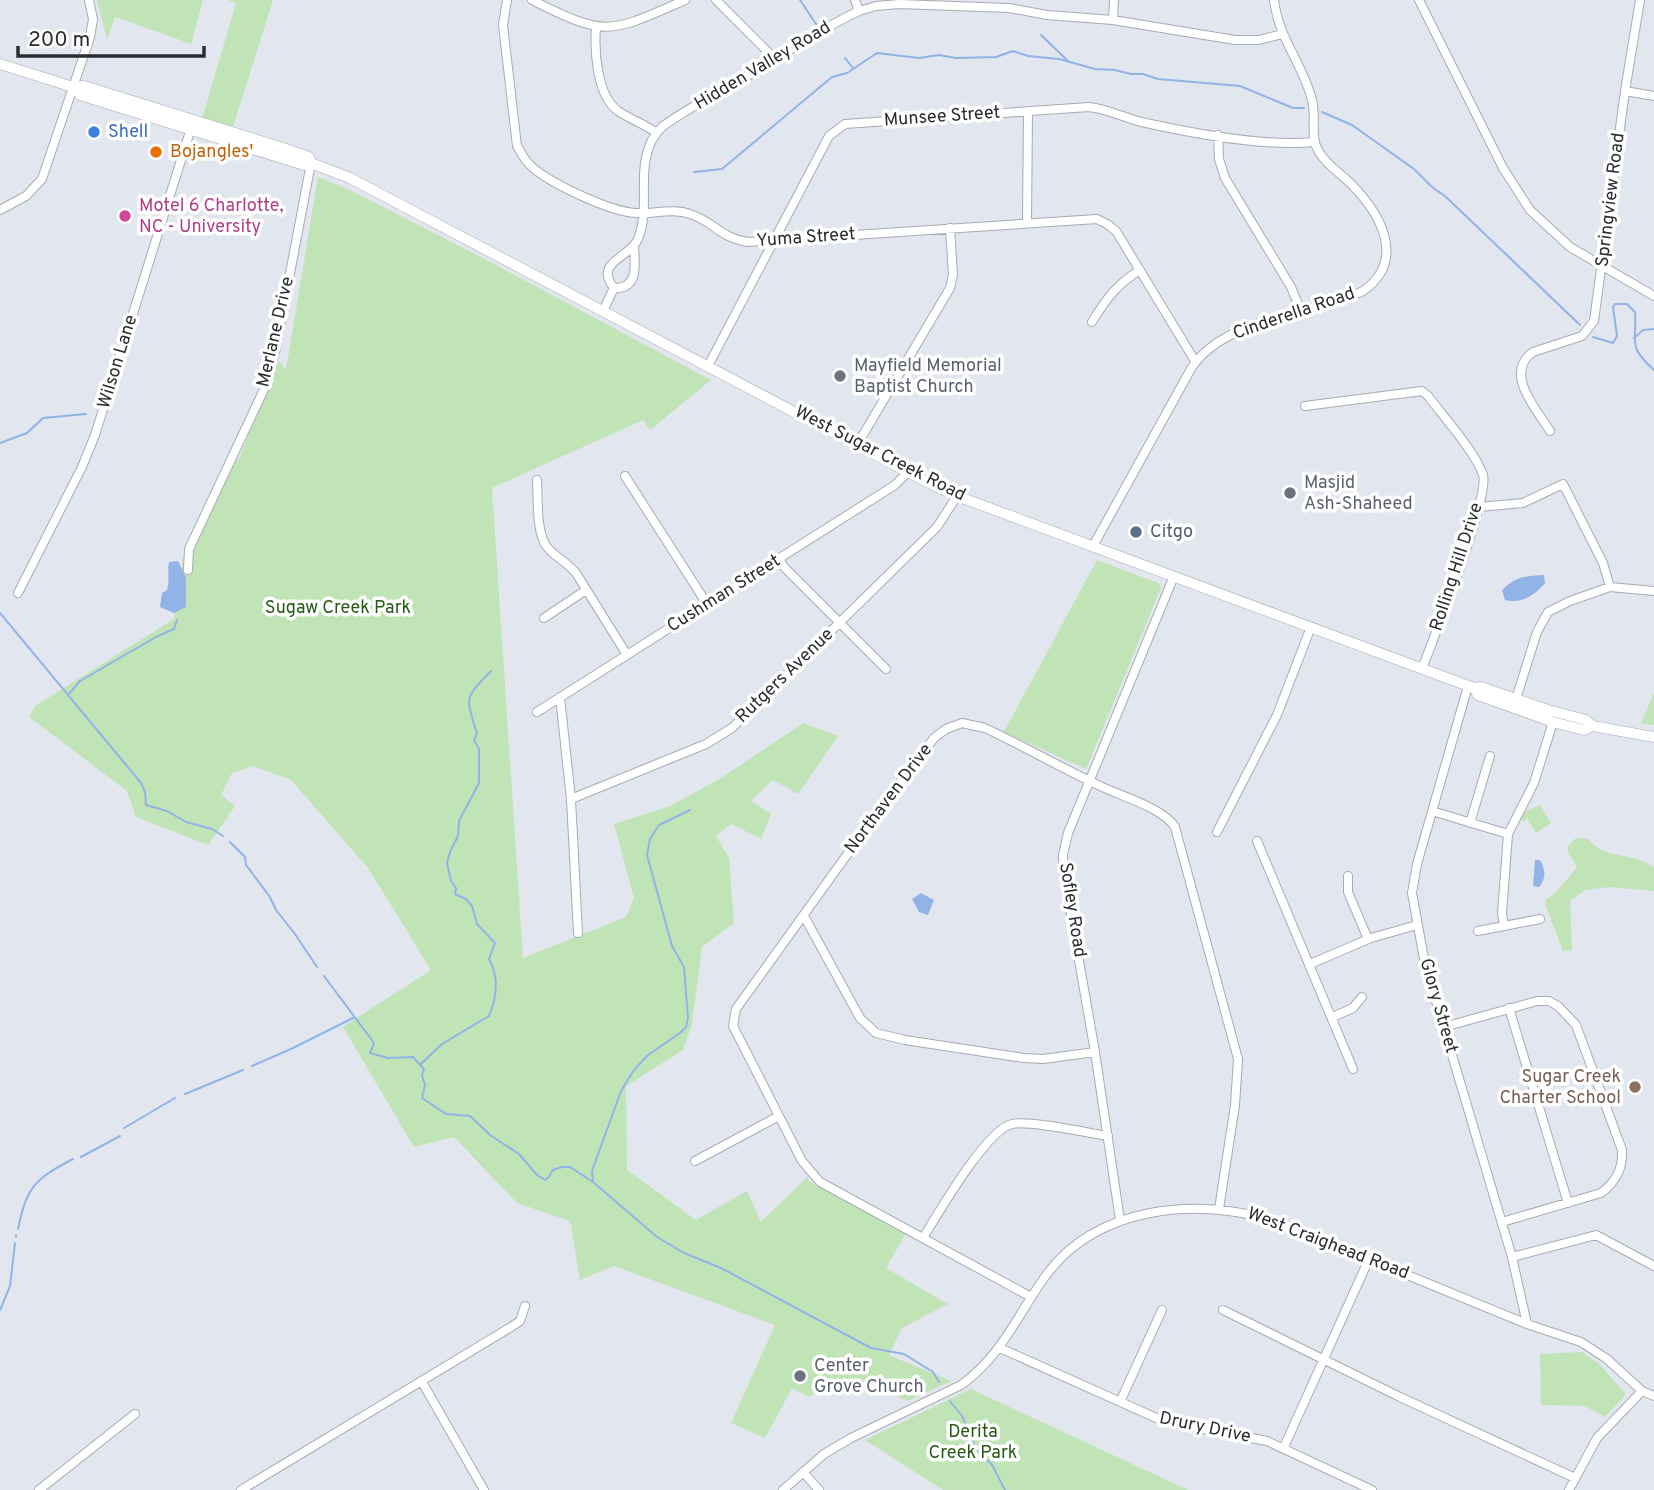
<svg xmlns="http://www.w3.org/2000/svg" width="1654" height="1490" font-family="Overpass,sans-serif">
<rect width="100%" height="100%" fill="#e2e6ee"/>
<path fill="#c1e4b7" d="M97 0H203L191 44 115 17 107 40Z
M228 0H273L233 127 202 119 236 3Z
M318 177 350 190 477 255 711 380 650 430 643 420 492 488 523 958 626 917 634 898 614 824 670 806 723 777 803 723 838 736 798 794 773 780 751 801 771 814 761 839 731 824 716 836 729 858 734 923 702 947 692 1024 683 1050 626 1086 627 1170 696 1220 747 1191 761 1222 807 1177 809 1181 906 1233 886 1268 948 1304 902 1328 889 1355 951 1381 908 1401 857 1379 842 1389 831 1384 809 1397 792 1388 765 1438 731 1423 775 1325 614 1266 580 1280 570 1221 517 1203 454 1137 414 1147 343 1027 431 970 368 868 291 780 253 766 232 773 221 795 235 806 208 845 136 817 127 791 29 717 35 706 174 619 183 559 229 458 238 461 279 361 286 370Z
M1097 560 1158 583 1161 588 1086 769 1004 732Z
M1654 694V725L1641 723 1653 695Z
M1540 805 1551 823 1536 833 1527 818 1523 822 1521 820 1526 811Z
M1576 838 1588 839C1601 855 1614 853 1633 858 1640 859 1647 864 1654 867V891L1609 887 1585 890 1570 901 1572 950 1563 951 1545 904 1546 900C1555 895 1570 876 1577 867L1568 852V846Z
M1582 1352 1599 1364 1625 1393 1624 1397 1605 1417 1585 1406 1541 1405 1540 1354Z
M971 1389 1188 1490H943L865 1440Z"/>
<path fill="#92b3e7" d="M178 561 186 578V607L174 613 160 607 162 593 167 590C170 580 167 572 169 562Z
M1544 575 1545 583C1534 596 1521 604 1505 600L1502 590C1517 576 1525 576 1544 575Z
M1535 860H1540C1545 869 1547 878 1539 887L1533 886Z
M921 893 934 900 928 915 919 912 912 899Z"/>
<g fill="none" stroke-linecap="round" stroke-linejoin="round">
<path stroke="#92b3e7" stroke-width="2" d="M800 0 816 24
M1041 35 1069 62
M845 58 853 68
M1322 112 1352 125 1414 169 1432 187 1446 197 1580 325
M694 172 722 169 832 77 847 73 877 53 919 58 939 55 956 58 996 57 1013 51 1028 56 1059 59 1095 69 1115 70 1131 74H1143L1158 79 1240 86 1293 108H1304
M1593 337 1613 343 1617 336 1613 307 1615 304H1627L1635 312C1637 343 1627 346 1654 370
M1634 338 1643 330 1654 329
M0 443 27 433 43 418 86 414
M0 613 141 783 145 792 146 805 167 811 186 822 212 829 223 836
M69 694 80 681 156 637 174 629 177 620
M230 842 245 857 246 865 270 897 276 910 295 934 317 967
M324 976 374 1043 370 1053 388 1058 413 1057 424 1069 422 1075 425 1085 422 1098 446 1114 470 1116 490 1135 519 1154 537 1175 545 1180 548 1178 553 1170 562 1167H570L593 1182 657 1237 684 1253 721 1268 871 1348 904 1354 933 1372 939 1382
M421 1064 442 1044 489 1016C497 997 499 977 489 959L495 943 477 924 472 906 466 899 455 894 456 888 451 881 447 863 450 852 458 836 459 821 479 783V749L474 740 477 734C466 696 463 700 491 671
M252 1066 293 1048 353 1018
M185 1094 243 1070
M124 1128 175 1098
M81 1157 120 1136
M593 1181 592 1171 621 1091 634 1070 648 1055 680 1033 686 1027 688 1018 684 967 672 946 647 855 650 839 659 825 690 810
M18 1229C27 1186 35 1179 73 1159
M16 1237V1235
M0 1310 10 1286 15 1243
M950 1401 962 1416 976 1449 992 1465 1005 1490"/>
<defs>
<path id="minor" d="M507 0 503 25 517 146C521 152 524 159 529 164 546 182 611 212 636 213 654 214 673 208 690 214 713 221 720 238 748 242L1097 219 1107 224 1116 231 1195 361
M532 0C607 38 610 33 685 0
M716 0 775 59
M855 0 859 11
M1419 0 1503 168 1530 210 1570 247 1654 296
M1113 20 1114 0
M596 27C594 51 597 96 618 111 630 119 644 124 657 133
M1625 91 1654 96
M1218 135 1219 159 1225 178 1291 287 1301 311
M0 210 26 196 42 179 90 37 93 19 89 0
M1027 223 1028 111
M614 288C593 262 630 258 638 239 651 207 636 172 652 140 655 135 658 131 662 127 685 109 714 96 739 81 779 57 818 30 859 11L876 6 899 4 1009 8 1047 15 1113 20 1235 40H1259L1282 34
M614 288C639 289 635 265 634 246
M603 311 614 288
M1092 322C1106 299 1117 284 1140 270
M708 366 829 136 845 124 1089 107C1109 109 1126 119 1146 123 1196 134 1264 147 1314 142
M1305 406 1422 391 1428 396C1443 416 1476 453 1483 475 1490 498 1433 639 1422 669
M1550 431C1537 410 1503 373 1533 352L1582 336 1594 321 1625 91 1640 0
M857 445 950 288 953 275 950 228
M625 476 707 604
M537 480C538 498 536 533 547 547 555 557 567 562 576 573L627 655
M1479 507 1523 503 1563 484 1603 563 1610 587
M1093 546 1192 367C1225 318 1312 314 1363 291 1406 261 1382 216 1353 186 1342 174 1327 166 1319 152 1309 136 1317 118 1312 100 1303 64 1279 40 1274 0
M779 559 783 566 886 669
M188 570 189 549 266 385 275 352 311 163
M18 593 82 467 95 435 192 125
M544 618 586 590
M1468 686 1417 864 1412 893 1425 964 1512 1257 1527 1324
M560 697 571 799 578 933
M1516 699 1537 632 1548 612 1570 601 1610 587 1654 591
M537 712 895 485 908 472
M571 799 706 744 732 728 937 527 957 496
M1432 811 1508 834
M1470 823 1490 756
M1217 832 1277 715 1311 627
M1257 841 1353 1069
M1348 876V892L1368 939
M804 916 860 1018 876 1033 905 1040 1024 1058 1043 1059 1095 1052
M1504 926 1502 913 1508 834 1534 783 1553 722
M1478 931 1540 919
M1310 964 1371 938 1417 925
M1509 1008 1568 1203
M1333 1017 1353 1008 1362 997
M1444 1027 1537 1001H1549L1558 1006 1576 1025 1622 1150C1623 1169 1616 1182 1601 1193L1502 1222
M695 1161 779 1116
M1120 1220 1095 1052 1064 875 1063 855 1068 833 1174 576
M923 1238C938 1214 986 1130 1012 1124 1028 1120 1089 1133 1108 1136
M1512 1257 1596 1235 1654 1266
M1031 1297 820 1182 802 1161 733 1026 736 1009 877 813 934 738 946 729 962 723 985 728C1023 746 1060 767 1098 785 1120 796 1162 807 1175 827L1238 1059 1235 1105 1219 1209
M1223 1310 1400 1397 1575 1478
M1000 1348 1163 1421 1267 1441 1372 1490
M422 1382 484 1490
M1120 1402 1162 1310
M1284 1447 1369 1259
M803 1472 819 1490
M39 1490 135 1414
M241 1490 511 1327 520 1321 525 1306
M783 1490 824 1454 851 1438 961 1385C1000 1357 1015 1320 1042 1281 1093 1205 1197 1196 1278 1222L1527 1324 1581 1342 1607 1359 1642 1391 1654 1396
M1569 1490 1597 1438 1642 1391"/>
<path id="major" d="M0 64 73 87 84 86 280 147 309 157 311 163
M73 87 80 95 304 165 311 163 350 178 929 483 957 496 1474 688 1481 687 1548 710 1586 720 1593 726 1654 737
M1474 688 1478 695 1553 722 1584 730 1593 726"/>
</defs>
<use href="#minor" stroke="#a7abb3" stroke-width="10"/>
<use href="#major" stroke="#a7abb3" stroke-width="11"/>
<use href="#minor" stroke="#fff" stroke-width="8"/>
<use href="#major" stroke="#fff" stroke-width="10"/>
</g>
<circle fill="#3f7fe0" stroke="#fff" stroke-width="2.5" cx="94" cy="132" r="7"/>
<circle fill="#e8710a" stroke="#fff" stroke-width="2.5" cx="156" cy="152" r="7"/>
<circle fill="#d1479c" stroke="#fff" stroke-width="2.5" cx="125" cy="216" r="7"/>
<g fill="#6b7280" stroke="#fff" stroke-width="2.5">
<circle cx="840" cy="376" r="7"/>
<circle cx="1290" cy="493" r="7"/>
<circle cx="800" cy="1376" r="7"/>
</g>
<circle fill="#5c6f8a" stroke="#fff" stroke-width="2.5" cx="1136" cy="532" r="7"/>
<circle fill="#8d6e63" stroke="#fff" stroke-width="2.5" cx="1635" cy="1087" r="7"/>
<g text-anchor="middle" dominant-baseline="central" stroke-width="7" stroke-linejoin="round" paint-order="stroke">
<g font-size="18" fill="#2b2c30" stroke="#fff">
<text transform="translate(763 66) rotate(-31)">Hidden Valley Road</text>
<text transform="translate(942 117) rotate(-4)">Munsee Street</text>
<text transform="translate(1611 200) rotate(-83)">Springview Road</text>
<text transform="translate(806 238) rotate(-4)">Yuma Street</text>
<text transform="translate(1294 314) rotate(-19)">Cinderella Road</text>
<text transform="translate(276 332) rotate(-77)">Merlane Drive</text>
<text transform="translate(118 362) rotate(-73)">Wilson Lane</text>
<text transform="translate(880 454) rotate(27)">West Sugar Creek Road</text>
<text transform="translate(1457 567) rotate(-72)">Rolling Hill Drive</text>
<text transform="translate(724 594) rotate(-32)">Cushman Street</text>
<text transform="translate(785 676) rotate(-44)">Rutgers Avenue</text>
<text transform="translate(889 799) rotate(-53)">Northaven Drive</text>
<text transform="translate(1072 910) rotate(81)">Sofley Road</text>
<text transform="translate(1438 1006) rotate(74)">Glory Street</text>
<text transform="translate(1328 1244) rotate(21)">West Craighead Road</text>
<text transform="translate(1205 1428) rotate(12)">Drury Drive</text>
</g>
<g font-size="18" fill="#366cbe" stroke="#fff" text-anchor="start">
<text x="108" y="132">Shell</text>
</g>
<g font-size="18" fill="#c56008" stroke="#fff" text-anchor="start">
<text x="170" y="152">Bojangles'</text>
</g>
<g font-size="18" fill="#b23c85" stroke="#fff" text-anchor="start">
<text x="139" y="206">Motel 6 Charlotte,<tspan x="139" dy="21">NC - University</tspan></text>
</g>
<g font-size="18" fill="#5b616d" stroke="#fff" text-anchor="start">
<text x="854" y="366">Mayfield Memorial<tspan x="854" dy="21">Baptist Church</tspan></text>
<text x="1304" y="483">Masjid<tspan x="1304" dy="21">Ash-Shaheed</tspan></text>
<text x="814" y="1366">Center<tspan x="814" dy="21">Grove Church</tspan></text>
</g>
<g font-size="18" fill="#4e5e75" stroke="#fff" text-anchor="start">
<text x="1150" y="532">Citgo</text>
</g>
<g font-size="18" fill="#265913" stroke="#fff">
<text x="338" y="608">Sugaw Creek Park</text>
<text x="973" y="1432">Derita<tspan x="973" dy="21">Creek Park</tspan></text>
</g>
<g font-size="18" fill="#785e54" stroke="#fff" text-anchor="end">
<text x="1621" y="1077">Sugar Creek<tspan x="1621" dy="21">Charter School</tspan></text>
</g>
</g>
<path d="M18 46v10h186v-10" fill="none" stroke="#2b2c30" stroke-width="3.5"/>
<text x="28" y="46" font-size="21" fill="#2b2c30" stroke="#ffffff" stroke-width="5" paint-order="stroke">200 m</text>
</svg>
